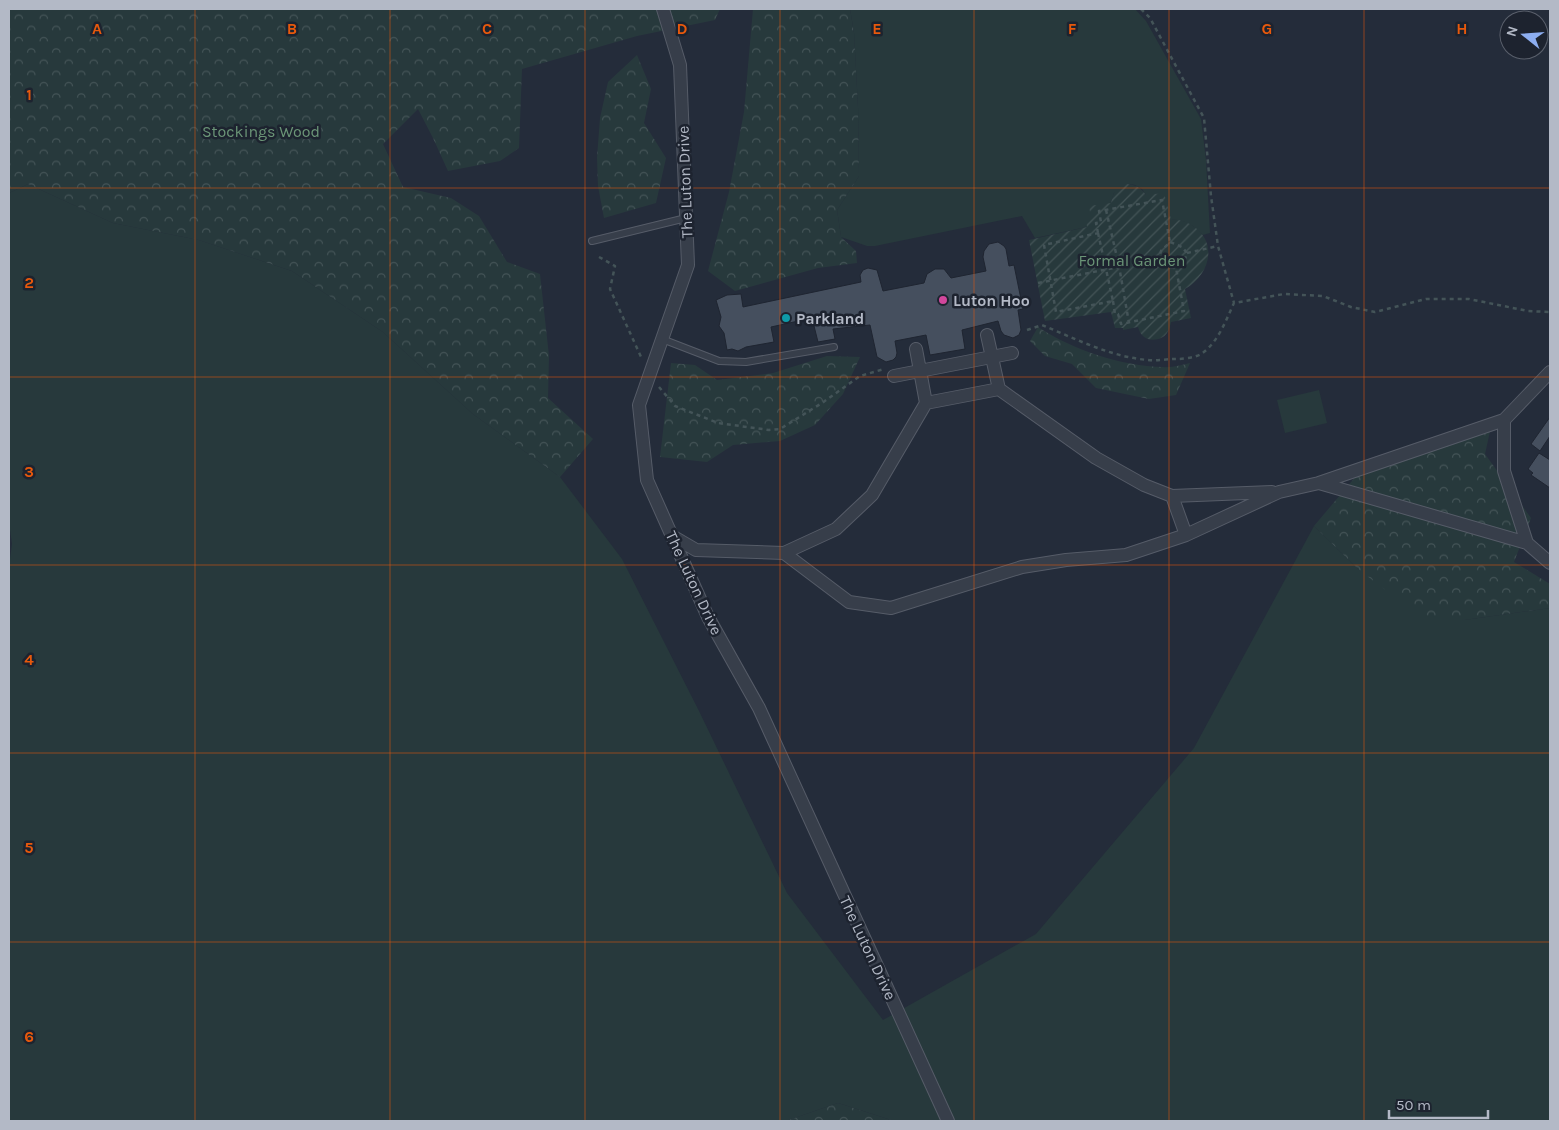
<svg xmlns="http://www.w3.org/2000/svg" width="1559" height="1130" font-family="Karla,sans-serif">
<defs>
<pattern id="forest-crowns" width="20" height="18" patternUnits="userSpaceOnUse" patternTransform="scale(1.25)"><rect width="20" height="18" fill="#27393c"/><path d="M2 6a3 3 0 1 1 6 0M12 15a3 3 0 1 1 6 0" fill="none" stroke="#445457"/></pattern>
<pattern id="garden-furrows" width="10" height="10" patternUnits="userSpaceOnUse" patternTransform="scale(1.25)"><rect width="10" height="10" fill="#27393c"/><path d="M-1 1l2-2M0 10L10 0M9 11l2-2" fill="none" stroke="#445457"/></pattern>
</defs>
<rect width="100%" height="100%" fill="#242c3a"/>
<path fill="#27393c" d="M850 9H1135L1146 21 1201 119 1206 160 1210 233 1203 235 1193 226 1182 221 1171 219 1146 195 1142 189 1135 185 1128 184 1114 193 1111 203 1091 219 1087 227 1035 238 1022 216 875 246H867L841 237 837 210 859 176 858 108 854 33Z
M28 184 113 223 199 240 292 271 383 332 473 414 560 477 622 559 699 711 787 893 883 1020 1036 934 1194 748 1314 526 1359 570 1464 620 1550 608V1121H894L838 1103 786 1121H9V566L12 544 9 523V193Z
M1319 390 1327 423 1285 433 1277 400Z"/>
<path fill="url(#forest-crowns)" d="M9 9H720L715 20 637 36 522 69 519 148 500 161 448 171 433 138 418 109 383 144 403 187 451 198 479 216 507 262 540 274 549 356 548 398 593 439 560 477 473 414 383 332 292 271 199 240 113 223 28 184 9 193Z
M753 9H850L854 33 858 108 859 176 837 210 841 237 856 251 857 263 818 268 735 291 708 271 729 192 744 112Z
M637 55 651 89 644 123 666 158 656 203 604 218 598 186 597 158 600 118 608 82Z
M1038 327C1073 350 1121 366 1163 367 1172 368 1181 365 1190 363L1176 395 1149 399 1096 388 1072 364 1045 356 1030 341Z
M827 356 860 357 843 394 815 425 780 441 733 445 707 462 660 457 671 363 695 365 717 380 773 373Z
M1492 422 1485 454 1531 518 1514 562 1550 584V608L1464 620 1420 616 1359 570 1314 526 1357 475Z
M838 1103 894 1121H786Z"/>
<path fill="url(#garden-furrows)" d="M1127 184C1137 185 1141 188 1146 195L1164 193 1171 219C1179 220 1186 221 1193 226 1219 243 1209 276 1185 289L1191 318 1171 322C1170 326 1169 330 1167 333 1162 341 1147 342 1142 335 1140 333 1139 330 1138 327L1123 330V328H1115L1111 312 1045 321 1029 240 1087 227 1086 220 1091 218 1089 206 1111 203C1114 192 1115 187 1127 184Z"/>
<path fill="#454f5e" stroke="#1f2531" d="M998 242 1004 246 1006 249 1009 266 1014 265 1023 309 1018 310 1021 330 1019 335 1013 338 1004 335 1001 331 998 321 962 330 965 349 930 355 926 335 895 341 897 353 896 357 893 360 886 362 877 357 870 325 833 329 835 339 818 342 812 318 771 327 774 342 746 347 738 351 732 349 727 350 724 333 719 326 721 317 716 300 727 295 741 294 743 307 861 282 860 275 863 270 868 268 877 270 883 291 924 283 927 274 935 269H944L951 278 986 271 983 257 984 251 989 244Z
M1550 417V436L1540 451 1531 444Z
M1539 453 1550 460V488L1531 475 1533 473 1528 469Z"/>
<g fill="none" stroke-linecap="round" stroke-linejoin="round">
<defs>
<path id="service" d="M592 241 686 218
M662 339 719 361 746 362 834 347"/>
<path id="minor" d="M663 9 680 65 688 265 639 405 647 480 708 617 759 708 948 1121
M987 335 999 389 1096 458 1144 485 1172 496 1272 492
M1550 372 1504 420V471L1527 543 1550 563
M894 376 1012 353
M926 403 999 389
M1319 483 1504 420
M1172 496 1186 535
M672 536 696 550 784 553 849 602 891 608 1022 567 1066 560 1126 555 1186 535 1279 492 1319 483 1527 543
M784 553 836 529 872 495 926 403 916 349"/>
</defs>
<use href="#service" stroke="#565c68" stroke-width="8"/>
<use href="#minor" stroke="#565c68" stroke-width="14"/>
<path stroke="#445458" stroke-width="2.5" stroke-dasharray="4 4" stroke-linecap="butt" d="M1141 9 1150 18 1204 118 1211 196 1218 246 1234 303
M1106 210 1119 266 1129 323
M1098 233 1113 301 1056 312 1044 245Z
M1098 233 1096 223 1101 222 1099 211 1162 200 1170 242
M1187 253 1218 246
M599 257 615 266 610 289 642 359
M1038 283 1159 259
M1113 301 1115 314H1118L1121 324 1184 311 1176 268C1168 268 1164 266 1159 258L1161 251 1170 242 1182 247 1187 253 1185 259 1176 268
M1027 330 1042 325C1076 339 1111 357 1148 360 1157 361 1166 359 1175 359 1183 359 1194 358 1201 354 1218 343 1226 320 1234 303L1284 294 1323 296 1351 307 1375 312 1426 299H1469L1528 311 1550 312
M659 387 675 406 718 423 769 430 780 429 822 403 860 376 884 369"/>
<use href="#service" stroke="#373e4a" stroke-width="6"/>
<use href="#minor" stroke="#373e4a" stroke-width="12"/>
</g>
<path fill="none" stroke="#e8590c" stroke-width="1" stroke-opacity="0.55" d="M195 9V1121M390 9V1121M585 9V1121M780 9V1121M974 9V1121M1169 9V1121M1364 9V1121M9 188H1550M9 377H1550M9 565H1550M9 753H1550M9 942H1550"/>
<circle fill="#d1479c" stroke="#1d232f" stroke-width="2" cx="943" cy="300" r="5"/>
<circle fill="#0f9aa8" stroke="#1d232f" stroke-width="2" cx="786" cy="318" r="5"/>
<g text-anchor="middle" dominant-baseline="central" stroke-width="5" stroke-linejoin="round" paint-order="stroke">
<g font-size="16" fill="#6b9577" stroke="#1d232f">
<text x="261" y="131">Stockings Wood</text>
<text x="1132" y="260">Formal Garden</text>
</g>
<g font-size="16" fill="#b3b9c6" stroke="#1d232f">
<text transform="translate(685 182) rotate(-92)">The Luton Drive</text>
<text transform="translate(694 583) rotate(65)">The Luton Drive</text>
<text transform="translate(868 948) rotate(65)">The Luton Drive</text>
</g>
<g font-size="16" font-weight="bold" fill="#b3b9c6" stroke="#1d232f" text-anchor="start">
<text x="953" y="300">Luton Hoo</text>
<text x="796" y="318">Parkland</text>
</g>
</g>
<g font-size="16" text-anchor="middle" font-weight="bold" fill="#e8590c" stroke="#1d232f" stroke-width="5" stroke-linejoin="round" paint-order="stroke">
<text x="97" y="34">A</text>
<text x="292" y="34">B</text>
<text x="487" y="34">C</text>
<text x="682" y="34">D</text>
<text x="877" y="34">E</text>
<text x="1072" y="34">F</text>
<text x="1267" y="34">G</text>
<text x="1462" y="34">H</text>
<text x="29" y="100">1</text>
<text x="29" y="288">2</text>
<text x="29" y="477">3</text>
<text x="29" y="665">4</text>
<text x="29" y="853">5</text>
<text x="29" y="1042">6</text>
</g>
<rect width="1559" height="1130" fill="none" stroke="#b3b9c6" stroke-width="20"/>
<g transform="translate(1524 35) rotate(287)"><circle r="24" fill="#1d232f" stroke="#595f6b"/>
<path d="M0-4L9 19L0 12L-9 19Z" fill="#8daef1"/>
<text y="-8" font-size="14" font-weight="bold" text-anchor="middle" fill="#b3b9c6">N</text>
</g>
<path d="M1389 1110v8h99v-8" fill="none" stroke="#b3b9c6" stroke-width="2.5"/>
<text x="1396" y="1110" font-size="15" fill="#b3b9c6" stroke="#1d232f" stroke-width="4" paint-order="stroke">50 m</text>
</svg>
